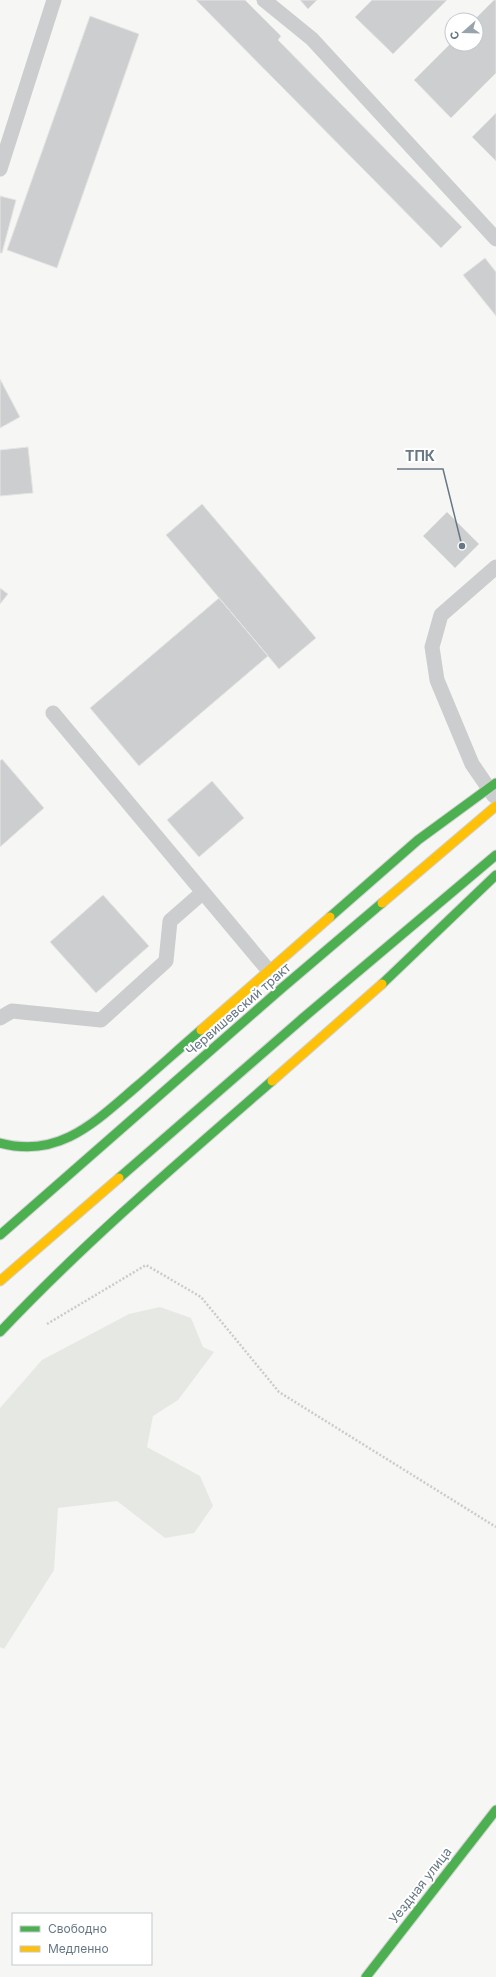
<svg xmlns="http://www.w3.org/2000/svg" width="496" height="1977" font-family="Inter,sans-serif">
<rect width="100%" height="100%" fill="#f6f6f5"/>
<path fill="#e6e9e3" d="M160 1307 191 1318 203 1347 214 1352 178 1400 153 1416 147 1447 200 1476 213 1506 194 1533 165 1538 117 1501 58 1508 54 1570 4 1649 0 1647V1408L42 1360 129 1314Z"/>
<path fill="#cdcecf" stroke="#e5e5e4" d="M196 0H245L281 36 278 40 462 227 441 248Z
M300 0H317L308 9Z
M372 0H447L393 54 355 17Z
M494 0H496V73L451 118 414 80 452 42V44H476V20H474Z
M90 16 139 34 57 268 7 250Z
M496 113V161L472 137Z
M0 196 16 200 2 253H0Z
M485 258 496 272V316L463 275Z
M0 379 20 417 0 428Z
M28 447 33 493 0 496V450Z
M202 504 316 638 279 669 166 535Z
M447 512 479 544 455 568 423 536Z
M0 588 8 594 0 604Z
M219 598 268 656 139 766 90 708Z
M2 759 44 808 0 847V761Z
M212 781 244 818 199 857 167 820Z
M103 895 149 946 96 993 50 942Z"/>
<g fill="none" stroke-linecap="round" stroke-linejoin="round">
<defs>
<path id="fast" d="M330 917 418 840 496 783
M382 984 496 875
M0 1143C59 1159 95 1122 136 1087 158 1068 179 1049 201 1030
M119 1178 303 1018 496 855
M0 1235 282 988 382 903
M0 1332C85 1242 179 1162 272 1081
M366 1977 496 1810"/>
<path id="slow" d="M382 903 496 806
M201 1030 330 917
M272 1081 382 984
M0 1281 119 1178"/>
</defs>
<use href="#fast" stroke="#d2d3d3" stroke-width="11"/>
<use href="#slow" stroke="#d2d3d3" stroke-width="11"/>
<path stroke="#cacbca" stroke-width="2.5" stroke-dasharray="2 2" stroke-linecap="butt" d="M47 1324 146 1265 201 1297 279 1392 496 1527"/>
<path stroke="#cccdce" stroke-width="15" d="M264 0 312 39 496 239
M0 169 54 0
M53 713 274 977
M494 796 472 764 437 680 432 647 441 615 496 567
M0 1018 12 1011 101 1020 166 961 170 921 202 893"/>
<use href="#fast" stroke="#4caf50" stroke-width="9"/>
<use href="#slow" stroke="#ffc107" stroke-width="9"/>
</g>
<g text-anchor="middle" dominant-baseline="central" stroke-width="4" stroke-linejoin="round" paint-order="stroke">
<g font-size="13" fill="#677784" stroke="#fff">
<text transform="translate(238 1009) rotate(-41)">Червишевский тракт</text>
<text transform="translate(420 1885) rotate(-52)">Уездная улица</text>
</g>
</g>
<path fill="none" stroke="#677784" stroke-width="1.5" d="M462 546L443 469H397"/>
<circle fill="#677784" stroke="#fff" stroke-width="1.5" cx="462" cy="546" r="4"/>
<g font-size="14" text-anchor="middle" font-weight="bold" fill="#677784" stroke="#fff" stroke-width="4" stroke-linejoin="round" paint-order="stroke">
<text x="420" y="461">ТПК</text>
</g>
<rect x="12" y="1913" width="140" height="52" fill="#ffffff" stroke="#c2c9ce"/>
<rect x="20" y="1926" width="20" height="6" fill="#4caf50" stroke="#c2c9ce"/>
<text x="48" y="1933" font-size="12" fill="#677784">Свободно</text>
<rect x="20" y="1946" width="20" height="6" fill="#ffc107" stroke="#c2c9ce"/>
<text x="48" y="1953" font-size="12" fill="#677784">Медленно</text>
<g transform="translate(464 32) rotate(250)"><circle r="19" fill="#ffffff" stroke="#c2c9ce"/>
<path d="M0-3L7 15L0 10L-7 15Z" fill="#99a3ac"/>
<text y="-6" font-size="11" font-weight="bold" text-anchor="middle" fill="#677784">С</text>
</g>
</svg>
